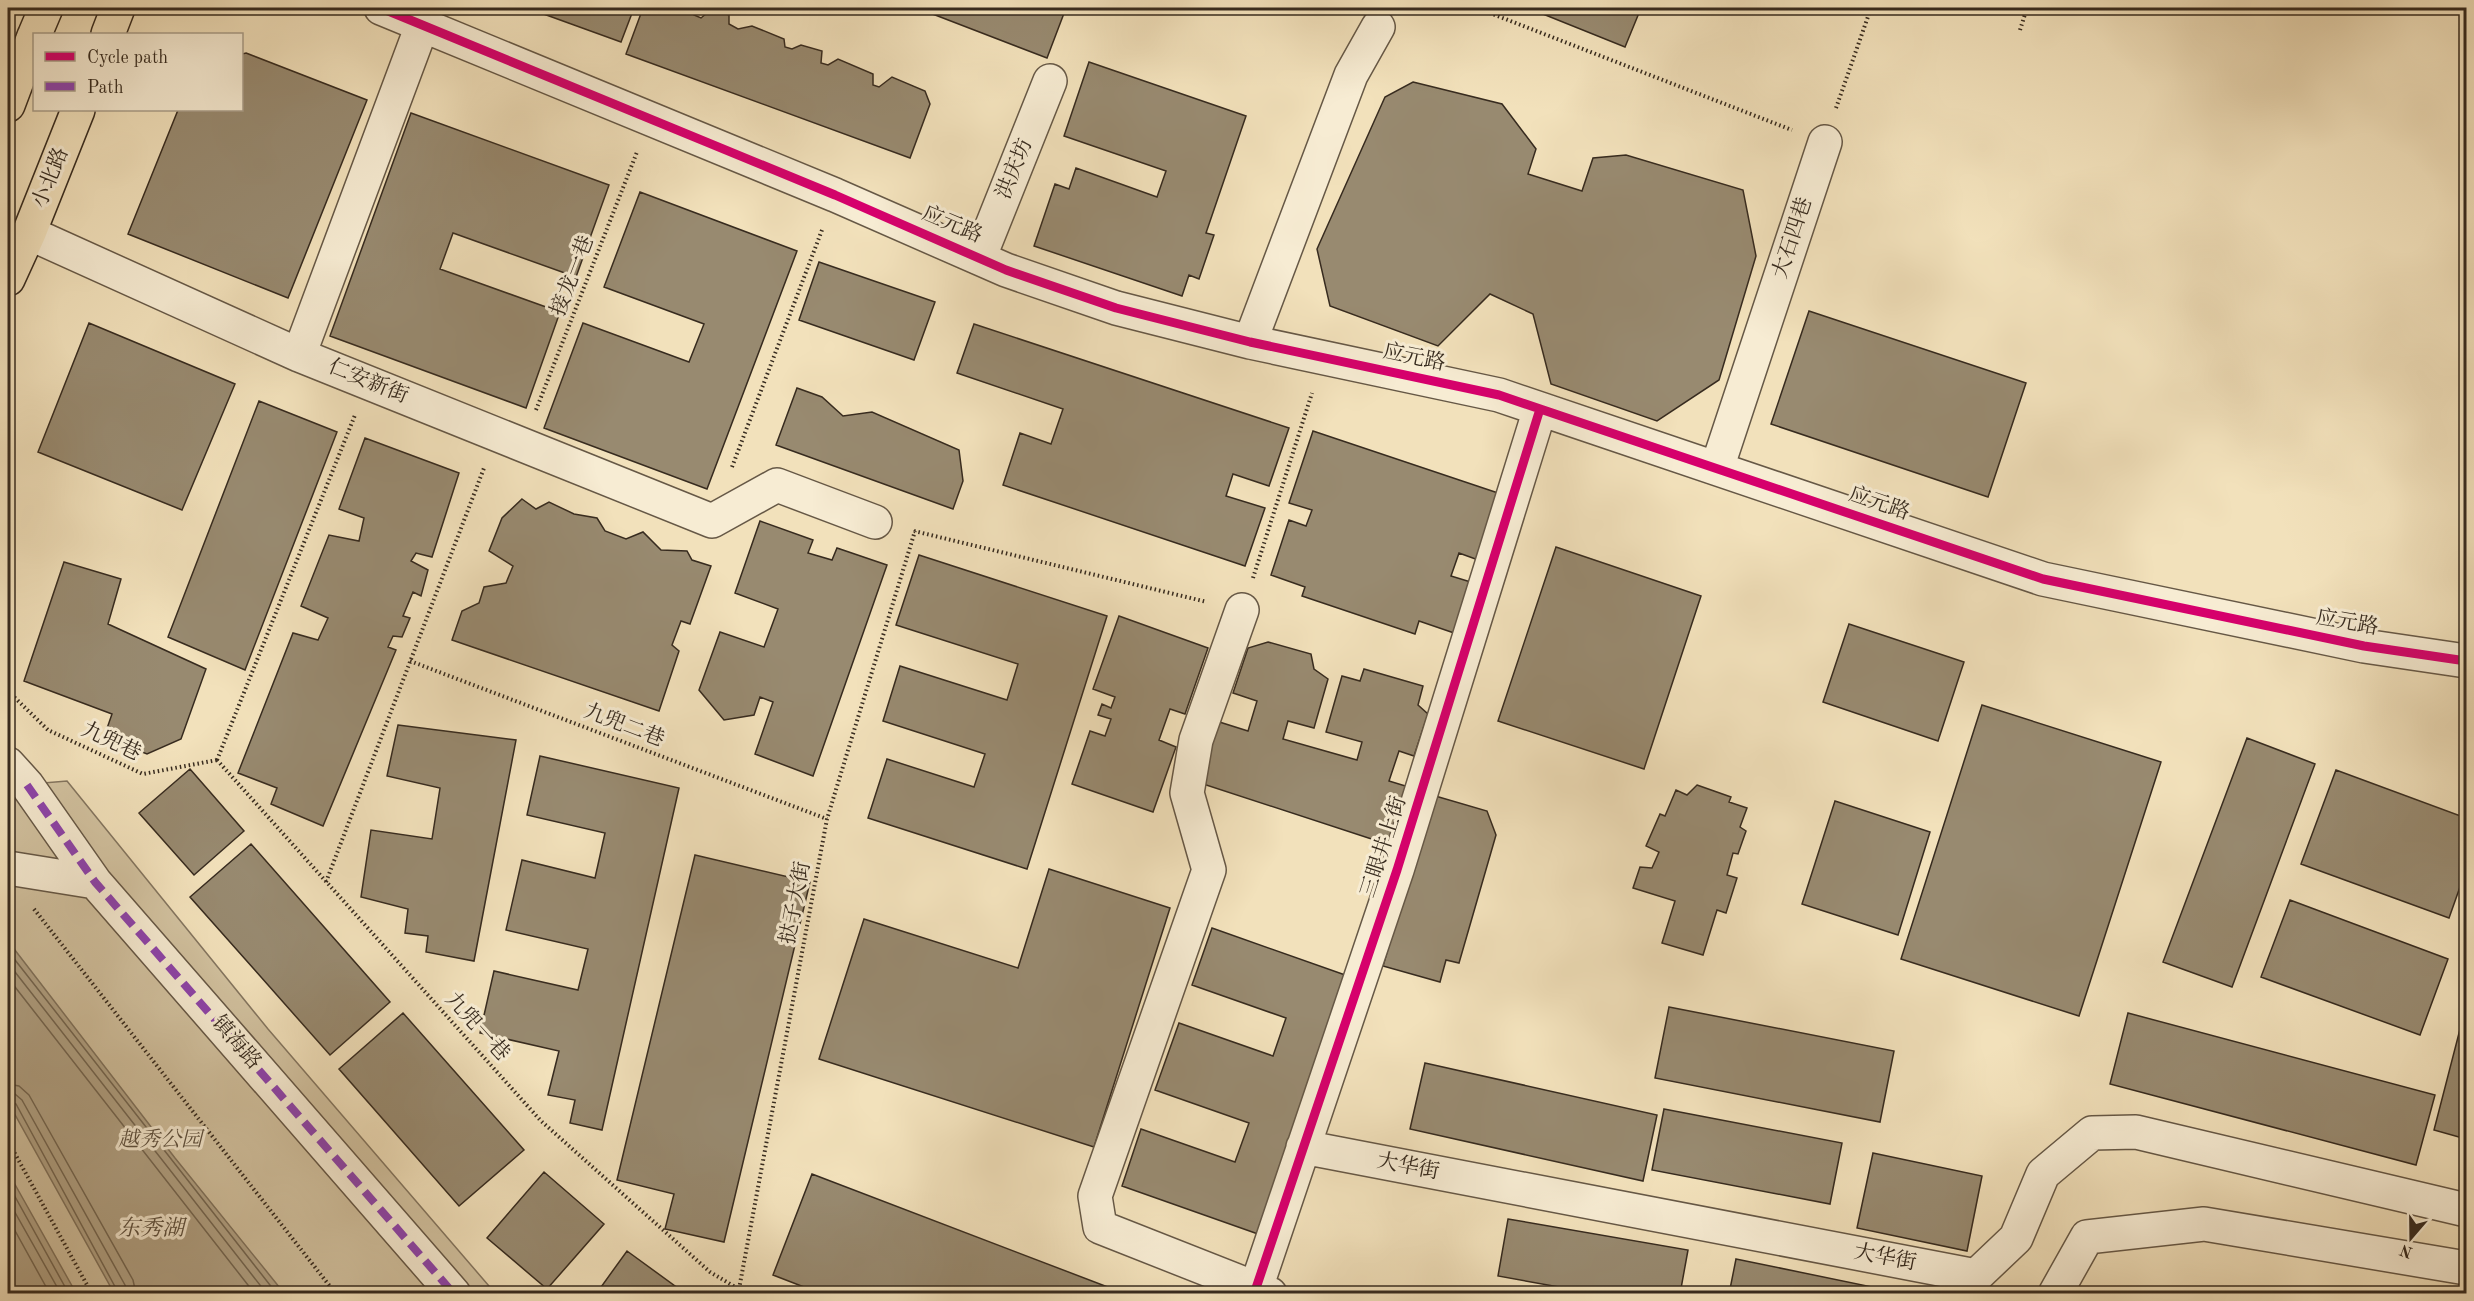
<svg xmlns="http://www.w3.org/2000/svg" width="2474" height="1301" font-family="'Old Standard TT','Noto Serif SC',serif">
<rect width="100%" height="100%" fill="#f2e1bb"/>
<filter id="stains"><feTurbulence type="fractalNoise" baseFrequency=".00333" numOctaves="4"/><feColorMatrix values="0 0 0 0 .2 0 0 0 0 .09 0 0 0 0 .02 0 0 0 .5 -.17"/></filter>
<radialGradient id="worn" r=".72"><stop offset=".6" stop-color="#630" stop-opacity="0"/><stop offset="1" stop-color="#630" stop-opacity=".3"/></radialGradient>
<path fill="#d2c2a0" stroke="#847660" stroke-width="1.5" d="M67 781 268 1029 495 1293 8 1294V786Z"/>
<path fill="#b2a386" stroke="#81735d" stroke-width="1.5" d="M8 941 175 1158 284 1293H114L8 1102Z
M8 1172 76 1293H8Z"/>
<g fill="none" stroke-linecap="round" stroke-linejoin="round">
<path stroke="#746752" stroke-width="1.5" d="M8 951 277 1294
M8 963 267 1294
M8 978 255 1294
M8 1084 19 1086 29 1095 133 1280 136 1294
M8 1093 15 1094 22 1100 125 1285 127 1294
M8 1101 16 1104 119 1294
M8 1184 69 1294
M8 1200 61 1294
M8 1218 50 1294"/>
</g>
<path fill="#988a70" stroke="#372b1f" stroke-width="1.5" d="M527 8H634L621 42Z
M643 8H694V15L701 18 713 8 729 15V24L738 29 752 26 784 39 785 47 792 49 801 45 822 51 821 63 828 65 838 59 873 74V85L879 87 892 77 925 91 930 104 910 158 626 54Z
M917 8H1066L1047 58Z
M1528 8H1641L1625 47Z
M246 53 367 100 288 298 128 234 178 110H242V54Z
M1089 62 1246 116 1206 233 1214 235 1199 279 1189 275 1182 296 1034 246 1055 184 1069 189 1076 168 1157 197 1166 171 1064 136Z
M1413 82 1502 104 1536 149 1528 174 1582 191 1593 158 1626 155 1743 190 1756 256 1719 380 1657 421 1551 384 1533 314 1490 294 1438 346 1330 306 1317 249 1385 97Z
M411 113 609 185 576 277 453 233 440 269 560 312 526 408 330 336Z
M640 192 797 251 707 489 544 428 583 323 689 362 704 324 604 287Z
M819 262 935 302 914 360 799 320Z
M1809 311 2026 383 1988 497 1771 424Z
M89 323 235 384 182 510 38 452Z
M974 324 1289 428 1269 486 1233 474 1226 496 1265 508 1245 566 1003 485 1020 433 1051 444 1063 409 957 373Z
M797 388 822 397 843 416 872 412 959 450 963 481 953 509 776 445Z
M259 401 337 432 245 670 168 637Z
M1313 431 1504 495 1481 561 1459 553 1451 576 1474 583 1457 634 1419 621 1415 634 1302 596 1305 587 1271 575 1289 520 1306 526 1312 510 1289 503Z
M365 438 459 473 432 557 416 553 411 561 428 570 421 596 413 592 403 616 410 618 402 637 393 636 388 647 396 650 323 826 271 804 277 788 238 773 293 633 318 640 328 618 301 606 329 535 359 541 364 518 339 509Z
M522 499 536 509 549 502 574 514 597 518 605 531 626 539 643 532 661 550 687 551 692 560 711 566 690 624 681 621 672 645 679 651 659 711 452 640 462 611 479 603 484 587 506 583 513 566 489 551 502 518Z
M760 521 813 540 808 553 832 560 837 548 887 565 813 776 755 754 773 702 760 697 754 715 724 720 699 690 720 632 764 647 778 609 735 593Z
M1556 547 1701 596 1644 769 1498 721Z
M919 555 1107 616 1027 869 868 818 887 759 974 787 985 754 883 721 900 666 1007 700 1018 664 896 625Z
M64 562 121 579 108 624 206 669 181 739 147 754 104 737 112 714 24 681Z
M1119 616 1208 648 1185 714 1170 709 1159 740 1176 747 1153 812 1072 784 1090 731 1105 736 1111 719 1098 715 1102 704 1111 708 1115 697 1093 689Z
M1849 624 1964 662 1938 741 1823 702Z
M1268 642 1311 654 1314 669 1328 679 1314 728 1288 721 1283 739 1357 760 1362 742 1326 732 1342 676 1360 681 1364 669 1423 686 1418 705 1428 714 1414 756 1399 751 1389 781 1412 788 1393 846 1194 781 1213 720 1248 731 1257 701 1233 693 1248 648Z
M1982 705 2161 762 2079 1016 1901 959Z
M398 725 516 740 474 961 426 952 428 936 405 933 408 909 361 897 371 830 432 839 440 788 387 776Z
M2247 738 2315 764 2232 987 2163 962Z
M540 756 679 788 602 1130 570 1123 575 1100 548 1095 559 1051 480 1033 494 971 578 990 588 949 506 930 522 860 595 878 605 833 527 815Z
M190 769 244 831 194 875 139 813Z
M2336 770 2466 818V870L2449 918 2301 864Z
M1697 785 1731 797 1729 802 1747 808 1740 827 1746 831 1738 854 1733 853 1727 875 1737 878 1726 913 1717 910 1703 955 1662 943 1675 901 1633 888 1640 867 1652 868 1659 852 1646 846 1660 814 1665 816 1676 790 1687 795Z
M1432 795 1487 811 1496 835 1459 963 1446 960 1440 982 1383 966Z
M1835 801 1930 832 1898 935 1802 904Z
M251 844 390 1002 330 1055 190 897Z
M695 855 810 882 724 1242 665 1229 674 1194 617 1180Z
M1049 869 1170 908 1094 1147 819 1059 864 919 1018 968Z
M2290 900 2448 959 2420 1035 2261 977Z
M1212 928 1348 976 1258 1234 1122 1186 1141 1129 1235 1162 1249 1123 1155 1090 1179 1023 1273 1056 1286 1018 1192 985Z
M2466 1006V1139L2434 1130Z
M1669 1007 1894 1051 1880 1122 1655 1078Z
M403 1013 524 1150 459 1206 339 1069Z
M2128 1013 2435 1095 2416 1165 2110 1084Z
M1425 1063 1657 1115 1643 1181 1410 1129Z
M1664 1109 1842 1143 1830 1204 1652 1170Z
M1873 1153 1982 1176 1967 1251 1857 1228Z
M544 1172 604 1224 547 1289 487 1238Z
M812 1174 1126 1294H822L773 1275Z
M1508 1219 1688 1250 1680 1294H1598L1498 1276Z
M627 1251 686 1294H596Z
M1736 1259 1877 1288 1876 1294H1729Z"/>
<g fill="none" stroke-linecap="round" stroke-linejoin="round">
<defs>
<path id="minor" d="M381 8 835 195 1006 270 1116 308 1250 342 1499 395 2043 579 2364 646 2466 661
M29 233 299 355 712 521 777 485 875 522
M980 256 1050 81
M1250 342 1351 75 1378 27
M299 355 423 23
M1717 468 1825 142
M1242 610 1196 740 1187 793 1209 870 1095 1196 1100 1227 1270 1294
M8 764 27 785 95 882 454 1294
M8 868 95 882
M1303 1147 1976 1276 2016 1238 2043 1174 2092 1133 2136 1132 2466 1210
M1254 1294 1397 870 1540 409
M2055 1294 2087 1237 2204 1224 2466 1268"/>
<path id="major" d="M35 34 46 8
M108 34 118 8
M8 105 34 36
M8 279 29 233 78 110"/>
</defs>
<use href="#minor" stroke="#665846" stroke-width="36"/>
<use href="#major" stroke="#372b1f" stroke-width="36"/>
<path stroke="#372b1f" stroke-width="4" stroke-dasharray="1.5 3" stroke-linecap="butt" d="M1477 8 1792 130
M2020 30 2027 8
M1836 108 1871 8
M536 410 637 152
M732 467 822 230
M914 531 1207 602
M1253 578 1312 393
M410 661 827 819
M8 691 48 730 143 774 217 760
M217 760 541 1121 710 1272 747 1294
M217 760 355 415
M326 882 484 468
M34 909 336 1294
M8 1141 92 1294
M739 1289 827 819 915 531"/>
<use href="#minor" stroke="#f7ecd3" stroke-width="33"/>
<use href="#major" stroke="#f2e1bb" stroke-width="33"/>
<path stroke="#8e44ad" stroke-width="8" stroke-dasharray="15 8" stroke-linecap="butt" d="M27 785 95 882 454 1294"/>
<defs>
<path id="cycleway" d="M381 8 835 195 1006 270 1116 308 1250 342 1499 395 2043 579 2364 646 2466 661
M1254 1294 1397 870 1540 409"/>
</defs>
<use href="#cycleway" stroke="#f7ecd3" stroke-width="13"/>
<use href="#cycleway" stroke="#d6006c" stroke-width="9"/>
</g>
<g text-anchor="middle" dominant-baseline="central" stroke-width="6" stroke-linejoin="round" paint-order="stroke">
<g font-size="21" fill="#372b1f" stroke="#f7ecd3">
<text transform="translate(1015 169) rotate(-68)">洪庆坊</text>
<text transform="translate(51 178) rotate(-68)">小北路</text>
<text transform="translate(952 225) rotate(23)">应元路</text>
<text transform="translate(1793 238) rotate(-72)">大石四巷</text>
<text transform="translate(573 276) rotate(-69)">接龙一巷</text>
<text transform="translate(1414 358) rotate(12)">应元路</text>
<text transform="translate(368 382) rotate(22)">仁安新街</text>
<text transform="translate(1879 504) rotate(19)">应元路</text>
<text transform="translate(2347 623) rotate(10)">应元路</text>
<text transform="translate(624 726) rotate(21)">九兜二巷</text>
<text transform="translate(111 742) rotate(25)">九兜巷</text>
<text transform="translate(1384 847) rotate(-72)">三眼井上街</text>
<text transform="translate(796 903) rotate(-79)">挞子大街</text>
<text transform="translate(477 1027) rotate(48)">九兜一巷</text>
<text transform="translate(236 1043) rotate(49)">镇海路</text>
<text transform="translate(1408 1167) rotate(11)">大华街</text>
<text transform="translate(1885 1258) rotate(11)">大华街</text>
</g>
<g font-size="21" font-style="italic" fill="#5e513f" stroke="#f7ecd3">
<text x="160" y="1140">越秀公园</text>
</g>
<g font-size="22" font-style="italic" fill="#5c4f3e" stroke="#f7ecd3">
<text x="151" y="1229">东秀湖</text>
</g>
</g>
<rect width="2474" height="1301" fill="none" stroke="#f2e1bb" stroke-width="30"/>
<rect x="9" y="9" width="2456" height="1283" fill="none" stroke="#372b1f" stroke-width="3"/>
<rect x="15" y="15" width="2444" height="1271" fill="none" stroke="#372b1f" stroke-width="1.5"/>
<rect x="33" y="33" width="210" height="78" fill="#f7ecd3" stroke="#aa9f8b" stroke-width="1.5"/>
<rect x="45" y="52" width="30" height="9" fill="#d6006c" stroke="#aa9f8b" stroke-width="1.5"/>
<text x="87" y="63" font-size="18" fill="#372b1f">Cycle path</text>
<rect x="45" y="82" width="30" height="9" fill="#8e44ad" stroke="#aa9f8b" stroke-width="1.5"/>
<text x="87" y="93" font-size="18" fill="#372b1f">Path</text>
<g transform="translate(2411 1238) rotate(200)" stroke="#f7ecd3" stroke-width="4.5" paint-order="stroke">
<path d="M0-4.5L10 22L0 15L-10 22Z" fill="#372b1f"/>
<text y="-9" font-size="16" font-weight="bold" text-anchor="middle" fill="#372b1f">N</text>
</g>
<rect width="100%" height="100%" filter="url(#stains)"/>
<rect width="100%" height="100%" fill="url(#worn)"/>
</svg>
